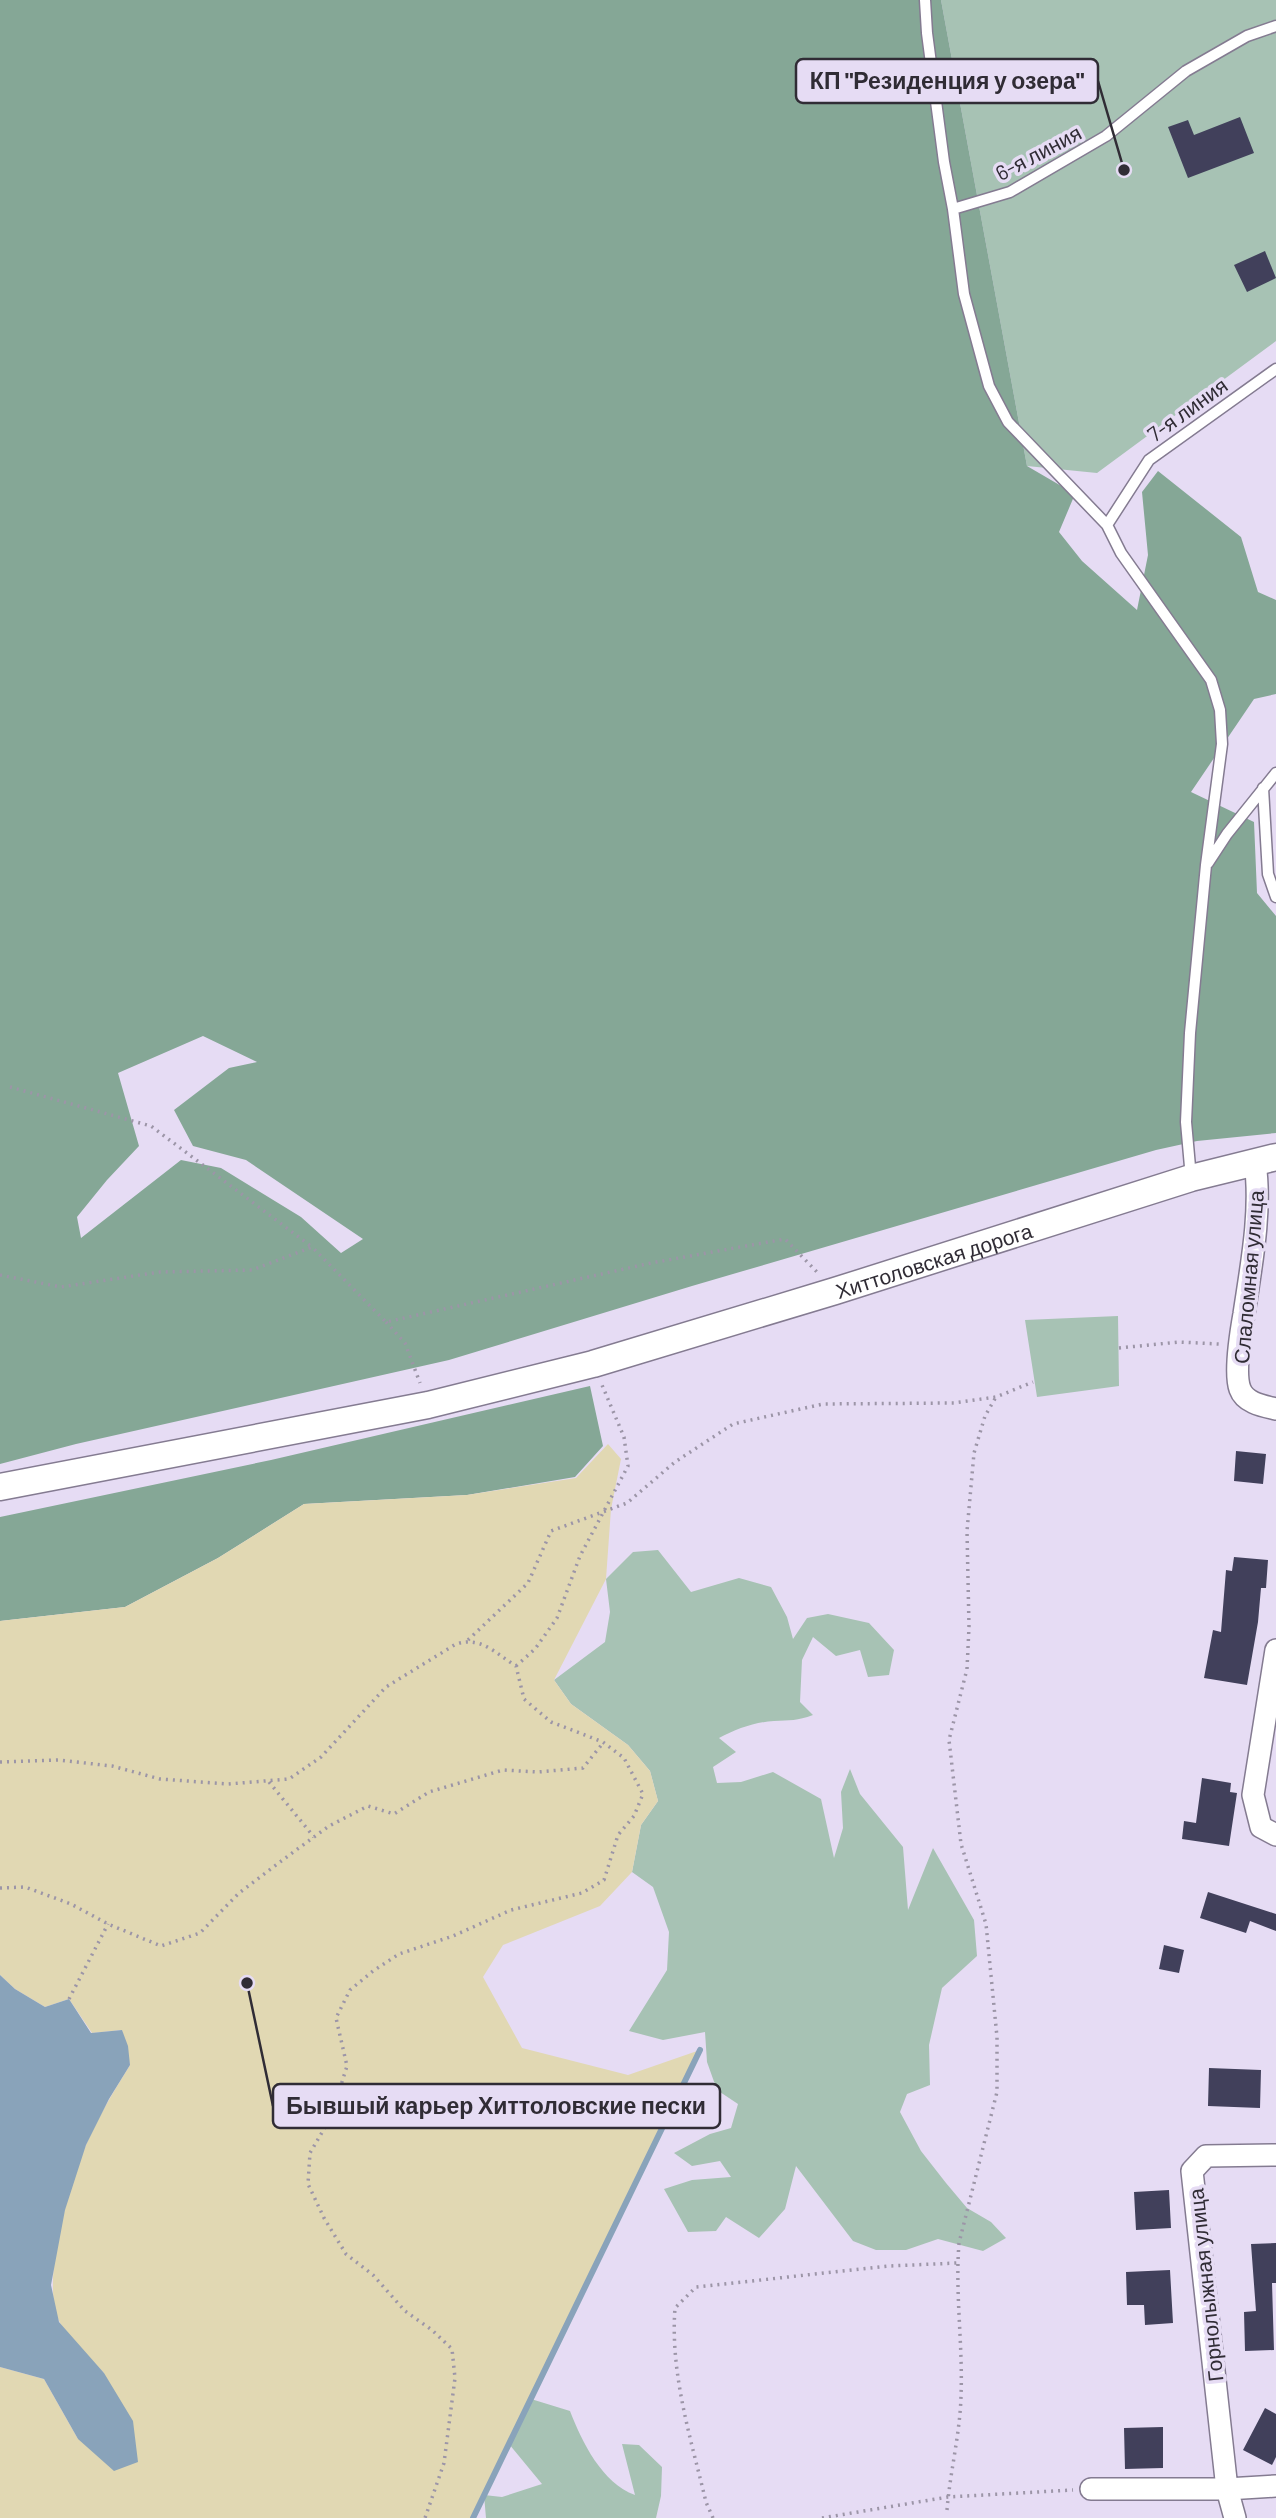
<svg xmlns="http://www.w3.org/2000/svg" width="1276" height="2518" font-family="Barlow,sans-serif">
<rect width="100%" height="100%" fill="#e6dcf4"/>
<path fill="#a7c2b4" d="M941 0H1276V341L1097 473 1027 466Z
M1118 1316 1119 1386 1037 1397 1025 1320Z
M658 1550 691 1592 739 1578 771 1587 787 1617 793 1639 807 1618 828 1614 869 1623 894 1650 889 1675 868 1677 860 1650 836 1656 813 1637 802 1660 800 1702 813 1715C797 1721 790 1720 774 1721 755 1722 736 1729 719 1738L736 1752 713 1767 717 1783 741 1782 773 1772 821 1799 834 1858 843 1828 841 1792 850 1769 860 1794 903 1847 908 1910 933 1848 974 1920 977 1956 942 1988 929 2045 930 2085 907 2094 900 2112 921 2151 946 2183 967 2208 991 2222 1006 2238 983 2251 938 2239 906 2250H876L853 2241 796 2166 785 2209 759 2238 726 2217 716 2231 688 2232 664 2189 692 2180 731 2177 720 2161 692 2166 674 2153 710 2134 731 2128 738 2104 717 2090 707 2062 705 2032 663 2040 629 2031 667 1970 669 1932 653 1887 632 1872 641 1825 658 1801 650 1771 628 1745 571 1704 554 1680 605 1642 610 1612 606 1579 633 1552Z
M531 2399 570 2411C582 2442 602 2483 635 2495L622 2444 639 2445 662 2467 661 2496 656 2518H486L484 2495 502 2497 542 2484 509 2444Z"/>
<path fill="#85a796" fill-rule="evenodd" d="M0 0H941L1027 466 1075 494 1059 532 1082 561 1137 610 1148 555 1142 492 1158 471 1241 537 1258 592 1276 600V694L1254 699 1191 792 1254 822 1257 893 1276 916V1133L1197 1141 1156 1150 692 1286 449 1360 76 1444 0 1464ZM203 1036 257 1062 229 1068 174 1110 193 1146 246 1160 363 1239 341 1253 301 1217 221 1168 181 1160 81 1238 77 1217 107 1180 139 1146 118 1073Z
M590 1386 603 1446 575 1477 467 1495 304 1504 218 1558 125 1607 0 1621V1517L271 1460Z"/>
<path fill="#e1d8b3" d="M608 1444 621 1459 611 1509 606 1579 554 1680 571 1704 628 1745 650 1771 658 1801 641 1825 632 1872 600 1906 503 1945 483 1977 522 2048 628 2075 700 2050 473 2518H0V2367L44 2379 78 2439 104 2373C94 2362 64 2332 59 2321 40 2282 70 2184 86 2145 98 2117 114 2091 130 2065L122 2030 92 2033 69 1999 45 2007 15 1989 0 1975V1621L125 1607 218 1558 304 1504 467 1495 576 1478Z"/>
<path fill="#89a3ba" d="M0 1975 15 1989 45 2007 69 1999 91 2033 122 2030 128 2046 130 2065 109 2099 86 2145 65 2210 51 2285 59 2322 104 2373 133 2421 138 2462 114 2471 78 2439 44 2379 0 2367Z"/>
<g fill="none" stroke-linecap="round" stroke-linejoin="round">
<path stroke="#89a3ba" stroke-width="6" d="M473 2518 700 2050"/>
</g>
<path fill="#41405b" d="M1240 117 1254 153 1188 178 1168 127 1188 120 1194 135Z
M1265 251 1276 278 1247 292 1234 265Z
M1236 1451 1266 1454 1263 1484 1234 1481Z
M1234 1557 1268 1560 1266 1588H1261L1258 1622 1247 1685 1204 1678 1213 1630 1221 1632 1226 1570 1232 1571Z
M1202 1778 1231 1783 1230 1792 1237 1793 1229 1846 1182 1839 1184 1821 1196 1823Z
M1208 1892 1276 1914V1931L1250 1921 1246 1933 1200 1918Z
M1164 1945 1184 1950 1179 1973 1159 1969Z
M1209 2068 1261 2070 1260 2108 1208 2106Z
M1169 2190 1171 2228 1136 2230 1134 2192Z
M1276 2243V2283H1272L1274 2350 1245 2351 1244 2312 1256 2311 1251 2244Z
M1170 2270 1173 2323 1145 2325 1144 2305H1127L1126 2272Z
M1265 2408 1276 2414V2457L1272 2465 1243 2450Z
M1163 2427V2468L1125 2469 1124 2428Z"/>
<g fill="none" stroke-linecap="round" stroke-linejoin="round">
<defs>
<path id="service" d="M925 0 927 33 944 162 953 209 964 294 989 386 1008 422 1107 525 1121 553 1211 680 1220 710 1222 744 1206 865 1190 1033 1186 1122 1191 1178
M953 209 1010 192 1106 136 1186 71 1247 36 1276 26
M1107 525 1149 460 1276 369
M1263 788 1268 874 1276 897
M1208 863 1227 834 1276 773"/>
<path id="minor" d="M1255 1163C1262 1210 1251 1267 1244 1314 1241 1331 1234 1373 1240 1389 1245 1403 1263 1406 1276 1409
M1276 1650 1253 1795 1261 1827 1276 1835
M1091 2489H1227L1276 2486
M1235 2518 1227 2489 1192 2171 1206 2156 1276 2155"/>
<g id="tertiary">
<path id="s1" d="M0 1487 428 1405 593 1364 835 1291 1191 1178 1276 1157"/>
</g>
</defs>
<use href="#service" stroke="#847b91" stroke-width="13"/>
<use href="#minor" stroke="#847b91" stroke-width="24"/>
<use href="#tertiary" stroke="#847b91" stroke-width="29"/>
<path stroke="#9c95a7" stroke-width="3.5" stroke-dasharray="2 5" stroke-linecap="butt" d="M10 1087 151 1126 312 1247
M0 1275 61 1287 160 1272 252 1270 312 1247 386 1322 651 1263 785 1239 817 1272
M386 1322 405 1343 420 1383
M1119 1348 1179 1342 1219 1344
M468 1640 528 1583 551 1531 627 1503 675 1462 733 1424 823 1404 954 1403 996 1397 1033 1382
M516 1666 535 1649 557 1618 580 1556 628 1466 624 1437 602 1385
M0 1762 58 1760 112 1766 160 1779 228 1784 289 1779 321 1757 386 1687 456 1644C481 1636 495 1653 516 1666L524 1699 551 1722 603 1742 624 1758 643 1794 634 1816 618 1835 604 1880 582 1893 511 1910 453 1936 399 1954 373 1971 350 1990 336 2018 347 2066 331 2117 310 2153 308 2184 324 2218 346 2254 373 2275 405 2311 432 2330 452 2349 455 2378 444 2463 425 2518
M269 1782 314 1837
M0 1888 25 1887 71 1904 108 1924 161 1946 200 1933 239 1893 288 1856 329 1826 368 1806 394 1814 429 1792 503 1770 538 1772 583 1768 603 1743
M69 1999 108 1924
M947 2510C950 2472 960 2434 961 2396 963 2345 955 2294 959 2243L997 2092V2037L986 1924 961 1844 949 1740 967 1669 969 1627 967 1531 974 1453 985 1416 996 1397
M713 2518 706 2502C691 2439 670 2374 675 2308L696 2287 889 2266 957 2263
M822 2518 948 2497 1073 2490"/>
<use href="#service" stroke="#fff" stroke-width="10"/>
<use href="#minor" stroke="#fff" stroke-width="21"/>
<use href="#tertiary" stroke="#fff" stroke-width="26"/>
</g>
<g text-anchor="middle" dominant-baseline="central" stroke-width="7" stroke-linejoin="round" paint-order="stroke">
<g font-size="21" fill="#302c35" stroke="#e6dcf4">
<text transform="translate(1038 152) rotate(-28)">6-я линия</text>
<text transform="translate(1187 409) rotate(-36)">7-я линия</text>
<text stroke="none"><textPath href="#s1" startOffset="962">Хиттоловская дорога</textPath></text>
<text transform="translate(1248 1277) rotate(-85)">Слаломная улица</text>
<text transform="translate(1205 2285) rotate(-96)">Горнолыжная улица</text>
</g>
</g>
<path fill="none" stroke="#302c35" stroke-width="2.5" d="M1124 170L1098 81M247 1983L273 2106"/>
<g fill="#302c35" stroke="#e6dcf4" stroke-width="2.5">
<circle cx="1124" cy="170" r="7"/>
<circle cx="247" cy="1983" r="7"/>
</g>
<g fill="#e6dcf4" stroke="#302c35" stroke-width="2.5">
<rect x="796" y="59" width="302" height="44" rx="7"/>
<rect x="273" y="2084" width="447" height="44" rx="7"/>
</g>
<g font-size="23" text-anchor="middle" font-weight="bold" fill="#302c35">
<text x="947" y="89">КП "Резиденция у озера"</text>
<text x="496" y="2114">Бывшый карьер Хиттоловские пески</text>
</g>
</svg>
